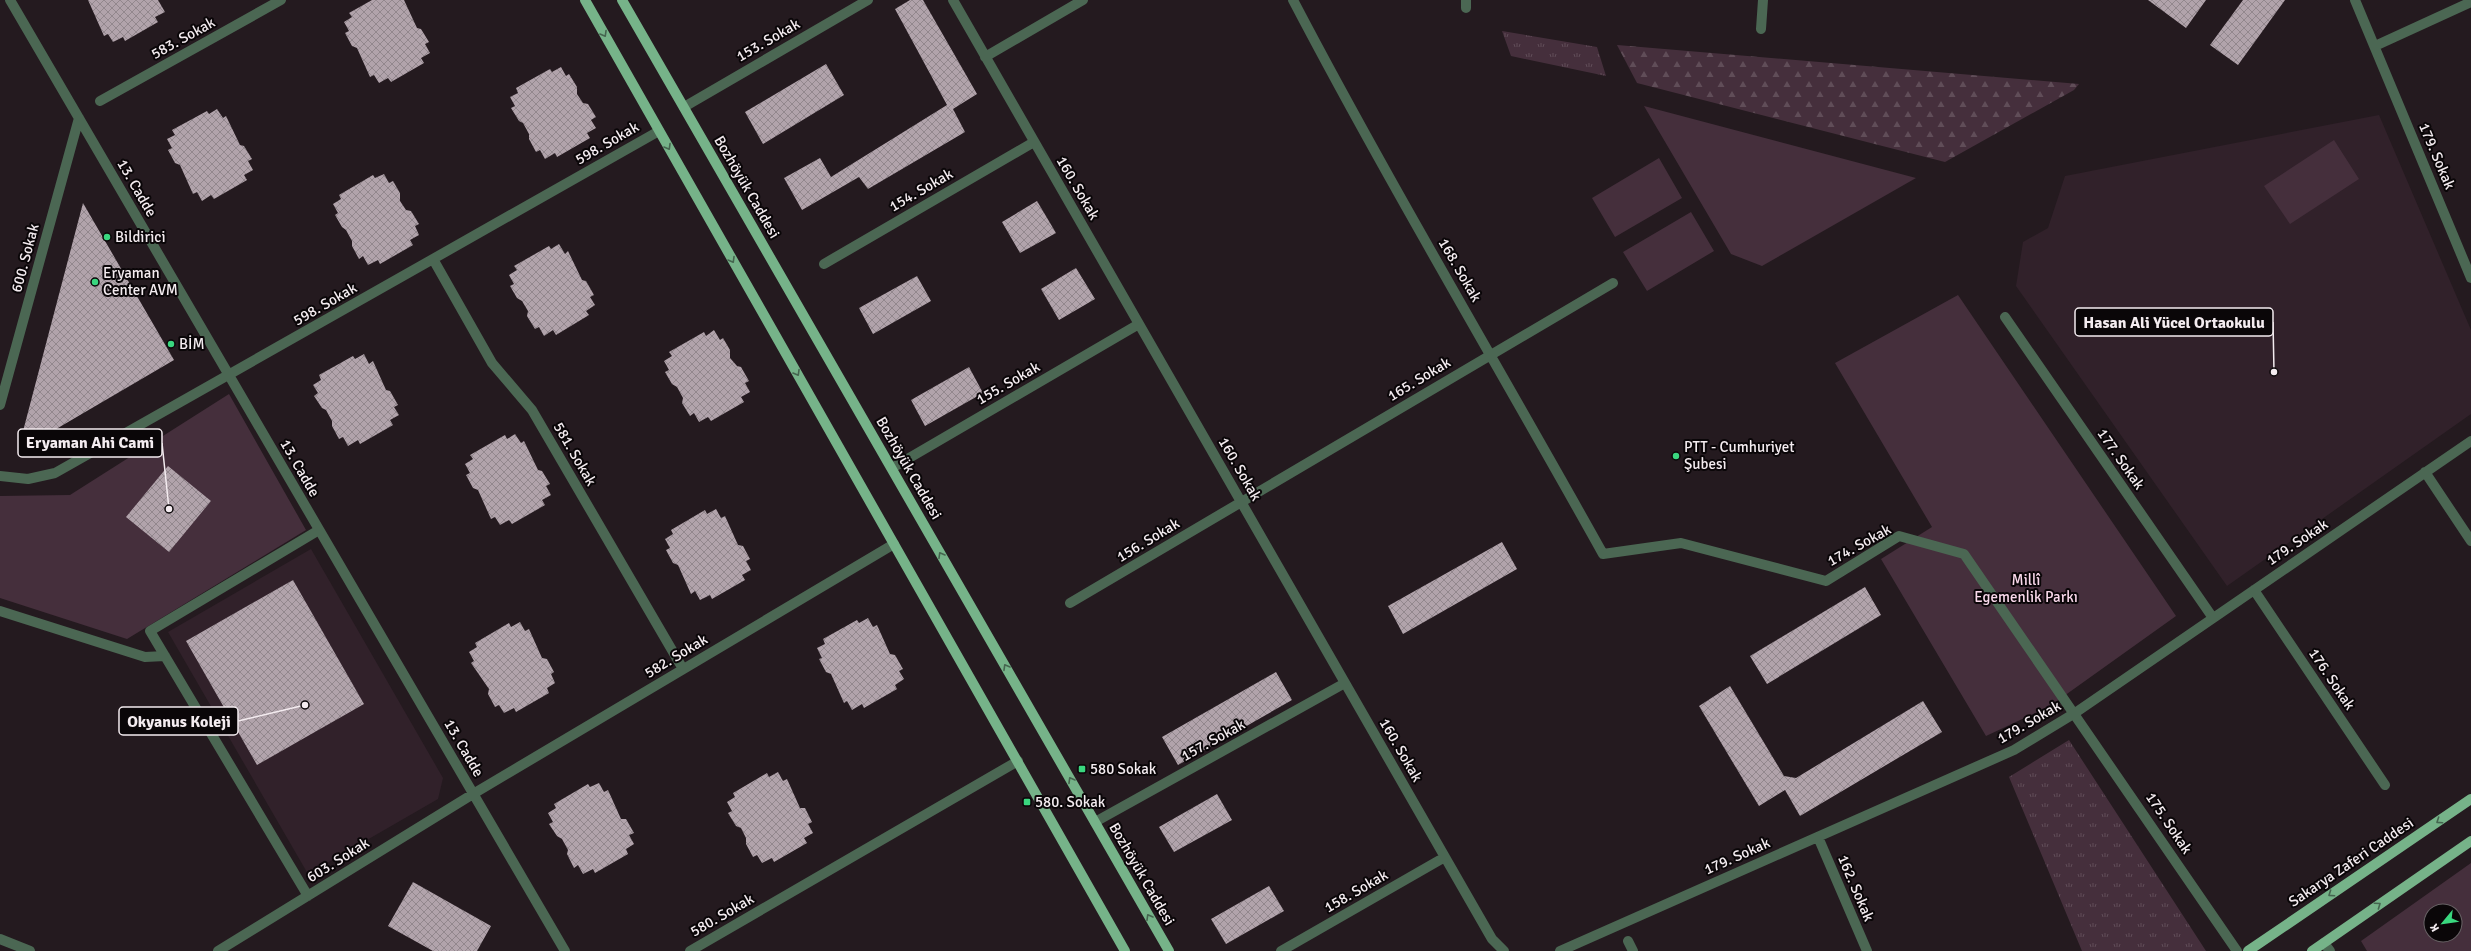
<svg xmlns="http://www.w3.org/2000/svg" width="2471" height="951" font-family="Signika,sans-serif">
<defs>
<pattern id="grass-tufts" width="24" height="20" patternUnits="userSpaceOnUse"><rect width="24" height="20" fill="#452f3c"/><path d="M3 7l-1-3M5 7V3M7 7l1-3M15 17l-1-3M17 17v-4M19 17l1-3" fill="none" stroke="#604d58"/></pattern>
<pattern id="forest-firs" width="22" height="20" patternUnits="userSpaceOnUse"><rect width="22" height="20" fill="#452f3c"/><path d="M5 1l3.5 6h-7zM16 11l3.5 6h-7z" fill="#604d58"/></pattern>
<pattern id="building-cross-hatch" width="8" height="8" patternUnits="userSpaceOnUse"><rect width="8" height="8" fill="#b1a3ab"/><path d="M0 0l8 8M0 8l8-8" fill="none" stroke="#92878d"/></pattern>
</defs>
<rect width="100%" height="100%" fill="#241a1f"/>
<path fill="#31212a" d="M2379 115 2471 330V414L2227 586 2016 286 2023 242 2048 228 2065 176Z
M311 549 443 778 438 799 308 874 168 632Z"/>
<path fill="url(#grass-tufts)" d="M1502 31 1597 47 1606 76 1511 56Z
M2069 740 2206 951H2082L2009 777Z"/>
<path fill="url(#forest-firs)" d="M1617 45 2079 84 2074 90 1945 162 1637 83Z"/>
<path fill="#452f3c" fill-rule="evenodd" d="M1644 106 1916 178 1762 266 1731 254Z
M2334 140 2359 179 2290 224 2264 186Z
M1659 158 1682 198 1615 237 1592 198Z
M1691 212 1714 251 1647 291 1623 252Z
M1958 295 2176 616 2050 706 1986 736 1881 559 1932 527 1835 363Z
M229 394 306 530 127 639 0 598V496L70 495Z
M2471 863V951H2367L2361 941ZM2431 911H2455V935H2431Z"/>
<path fill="url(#building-cross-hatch)" d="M88 0H158L165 12 155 17 158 22 125 41 123 37 113 42 108 34 104 36Z
M372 0H404L417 28 421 29 429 42 425 44 430 53 421 58 424 63 391 82 388 78 379 83 374 75 370 77 357 48 352 46 345 33 349 31 344 22 352 17 349 13Z
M910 0H923L977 94 953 109 965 132 868 189 859 177 802 210 784 178 820 158 831 177 947 105 895 9Z
M2148 0H2206L2186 28Z
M2243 0H2285L2238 65 2210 45Z
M826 64 844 95 763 144 745 112Z
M561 67 566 76 569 74 577 87V94L583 103 588 104 596 117 591 120 596 128 587 133 590 138 557 157 555 153 545 159 540 150 536 152 529 139V134L523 123 519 121 511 108 515 106 510 97 518 93 516 88 550 69 552 72Z
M217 109 223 118 226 116 240 145 244 146 252 159 248 161 253 170 244 175 247 180 214 199 211 195 202 201 197 192 193 194 180 165 175 163 168 150 172 148 167 139 175 135 172 130 207 111 209 114Z
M384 174 389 183 393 181 400 193V201L406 210 411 211 419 224 415 226 419 235 410 240 413 245 380 264 378 260 368 265 363 256 359 259 352 246V241L346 230 342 227 335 215 338 213 333 204 341 199 339 195 373 175 375 178Z
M1037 201 1056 233 1020 253 1002 222Z
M83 203 174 360 34 442 22 435Z
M559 244 565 254 568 251 582 280 586 281 594 295 590 297 595 305 586 311 589 315 556 335 553 330 544 336 539 327 535 329 527 316 528 311 522 301 517 298 510 286 514 284 509 275 517 270 514 266 549 246 551 249Z
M1076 268 1095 299 1059 320 1041 289Z
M917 276 931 301 873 334 859 308Z
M714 330 720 340 723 338 730 350V358L737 366 741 367 749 381 745 383 750 392 741 397 744 402 711 421 708 417 699 422 694 413 690 416 682 403 683 398 677 387 672 384 665 372 669 370 664 361 672 356 669 352 704 332 706 336Z
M364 354 369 364 373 361 386 390 390 391 398 405 394 407 399 415 390 420 393 425 360 444 358 440 348 446 343 437 339 439 332 426V421L326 410 322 408 314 396 318 393 313 385 321 380 319 375 353 356 355 359Z
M969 367 983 393 925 426 911 400Z
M515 434 521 443 524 441 538 470 542 471 550 484 546 486 551 495 542 500 545 505 512 524 509 520 500 525 495 517 491 519 478 490 473 488 466 475 470 473 465 464 473 459 470 455 505 435 507 439Z
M168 466 211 501 169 552 126 517Z
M716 509 721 518 725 516 738 545 743 546 750 559 746 561 751 570 742 575 745 580 712 599 710 595 700 600 695 591 691 594 678 565 673 563 666 550 670 548 665 539 673 534 671 530 705 510 707 514Z
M1502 542 1517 569 1403 634 1388 606Z
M293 580 364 704 257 765 186 641Z
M1865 587 1881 615 1767 684 1750 656Z
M868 618 873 627 877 625 890 654 895 655 903 669 899 671 904 679 895 685 897 689 864 708 862 704 852 710 847 701 844 703 831 674 826 672 819 659 822 658 817 648 825 644 823 639 857 620 859 623Z
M520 622 525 631 529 629 542 658 547 659 554 672 551 674 555 683 547 688 549 693 516 712 514 708 504 713 499 705 495 707 488 694 489 689 471 663 474 661 469 652 477 647 475 643 509 623 511 627Z
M1276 672 1292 700 1178 765 1162 737Z
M1730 686 1784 776 1796 778 1923 701 1942 732 1800 816 1785 790 1759 806 1699 706Z
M778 772 783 781 787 779 800 808H805L812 822 808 824 813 833 804 838 807 843 774 862 772 858 762 863 757 855 753 857 746 844V838L741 828 736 826 728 813 732 811 727 802 735 797 733 793 767 773 769 777Z
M599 783 604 792 608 790 621 819H626L634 833 629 835 634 844 626 849 628 854 595 873 593 869 583 874 578 865 574 868 567 854 568 850 562 839 557 836 549 824 553 822 548 813 556 808 554 804 588 784 590 787Z
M1217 794 1232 820 1174 852 1159 827Z
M413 882 491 926 477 951H433L388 926Z
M1269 886 1284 911 1226 944 1211 919Z"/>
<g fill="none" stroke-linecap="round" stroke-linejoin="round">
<path stroke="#4b6753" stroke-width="10" d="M10 0 565 951
M953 0 1492 939 1504 951
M1293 0C1391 187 1500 369 1603 554L1681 543 1826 581 1899 536 1964 554 2237 951
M2355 0 2471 278
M1466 8V0
M1761 29 1763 0
M2375 46 2471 2
M985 57 1083 0
M100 101 281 0
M684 107 868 0
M433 259 492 363 532 410 683 669
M824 264 1034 142
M2005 317 2213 618
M0 405 79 118
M892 468 1139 324
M2425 472 2471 541
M0 476 28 479 55 473 659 131
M2254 590 2385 785
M1070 603 1613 283
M0 611 145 657 165 656
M1095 822 1345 683
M1818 837 1867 951
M308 896 150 631 319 530
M0 939 30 951
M1628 941 1633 951
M2324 943 2330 951
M218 951 473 794 894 544
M690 951 1018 761
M1281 951 1445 857
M1560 951 2014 750 2075 713 2471 441"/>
<path stroke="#76b389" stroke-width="10" d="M585 0 1125 951
M622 0 1169 951
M2248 951 2471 799
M2312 951 2471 841"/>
</g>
<defs><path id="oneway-chevron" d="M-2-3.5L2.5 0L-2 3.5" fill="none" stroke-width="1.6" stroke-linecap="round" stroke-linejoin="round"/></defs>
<g stroke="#45654f">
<use href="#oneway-chevron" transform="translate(604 34) rotate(60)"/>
<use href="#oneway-chevron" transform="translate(668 147) rotate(60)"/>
<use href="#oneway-chevron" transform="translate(732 260) rotate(60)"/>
<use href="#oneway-chevron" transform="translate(797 373) rotate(60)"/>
<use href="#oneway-chevron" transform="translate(941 555) rotate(-120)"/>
<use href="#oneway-chevron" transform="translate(1006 667) rotate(-120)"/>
<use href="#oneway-chevron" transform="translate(1071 780) rotate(-120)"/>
<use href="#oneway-chevron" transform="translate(2439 821) rotate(146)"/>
<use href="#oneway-chevron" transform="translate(2331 894) rotate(146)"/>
<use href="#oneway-chevron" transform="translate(2378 905) rotate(-35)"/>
<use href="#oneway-chevron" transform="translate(1149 917) rotate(-120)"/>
</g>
<g fill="#3ad77f" stroke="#0a0608" stroke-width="1.5">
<circle cx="107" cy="237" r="4"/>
<circle cx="95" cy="282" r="4"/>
<circle cx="171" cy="344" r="4"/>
<circle cx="1676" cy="456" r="4"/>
<rect x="1078" y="765" width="8" height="8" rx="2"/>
<rect x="1023" y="798" width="8" height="8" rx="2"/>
</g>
<g text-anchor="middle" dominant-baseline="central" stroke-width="4" stroke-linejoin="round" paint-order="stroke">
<g font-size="15" fill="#f4ecf0" stroke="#0a0608">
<text transform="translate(183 38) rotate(-29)">583. Sokak</text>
<text transform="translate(768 40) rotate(-30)">153. Sokak</text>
<text transform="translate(607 143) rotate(-30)">598. Sokak</text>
<text transform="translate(2437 156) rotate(67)">179. Sokak</text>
<text transform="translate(747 187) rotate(60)">Bozhöyük Caddesi</text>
<text transform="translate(137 188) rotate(60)">13. Cadde</text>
<text transform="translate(1078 188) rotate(60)">160. Sokak</text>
<text transform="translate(921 190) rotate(-30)">154. Sokak</text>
<text transform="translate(25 258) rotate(-75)">600. Sokak</text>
<text transform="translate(1460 270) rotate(60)">168. Sokak</text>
<text transform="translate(325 304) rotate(-30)">598. Sokak</text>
<text transform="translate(1419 379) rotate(-31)">165. Sokak</text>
<text transform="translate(1008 383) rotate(-30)">155. Sokak</text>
<text transform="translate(575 454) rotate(60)">581. Sokak</text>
<text transform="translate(2121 459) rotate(55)">177. Sokak</text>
<text transform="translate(300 468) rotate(60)">13. Cadde</text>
<text transform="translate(909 468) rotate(60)">Bozhöyük Caddesi</text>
<text transform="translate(1240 469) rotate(60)">160. Sokak</text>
<text transform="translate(1148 540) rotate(-31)">156. Sokak</text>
<text transform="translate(2297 542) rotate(-34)">179. Sokak</text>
<text transform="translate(1859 545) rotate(-29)">174. Sokak</text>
<text transform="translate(676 656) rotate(-31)">582. Sokak</text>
<text transform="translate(2332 679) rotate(56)">176. Sokak</text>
<text transform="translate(2029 722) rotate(-30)">179. Sokak</text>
<text transform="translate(1213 740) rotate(-29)">157. Sokak</text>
<text transform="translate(464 748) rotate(60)">13. Cadde</text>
<text transform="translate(1401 750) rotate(60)">160. Sokak</text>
<text transform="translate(2169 823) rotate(56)">175. Sokak</text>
<text transform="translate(1737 856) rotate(-24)">179. Sokak</text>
<text transform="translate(338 860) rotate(-32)">603. Sokak</text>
<text transform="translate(2351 862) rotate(-34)">Sakarya Zaferi Caddesi</text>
<text transform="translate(1142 874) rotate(60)">Bozhöyük Caddesi</text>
<text transform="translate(1856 888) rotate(67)">162. Sokak</text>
<text transform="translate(1356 891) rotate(-30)">158. Sokak</text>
<text transform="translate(722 915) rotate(-30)">580. Sokak</text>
</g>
<g font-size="15" fill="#f4ecf0" stroke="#0a0608" text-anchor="start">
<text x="115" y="237">Bildirici</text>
<text x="103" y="273">Eryaman<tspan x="103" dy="17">Center AVM</tspan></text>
<text x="179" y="344">BİM</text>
<text x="1684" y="447">PTT - Cumhuriyet<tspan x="1684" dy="17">Şubesi</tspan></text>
<text x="1090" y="769">580 Sokak</text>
<text x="1035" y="802">580. Sokak</text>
</g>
<g font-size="15" fill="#fad9eb" stroke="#0a0608">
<text x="2026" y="580">Millî<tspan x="2026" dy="17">Egemenlik Parkı</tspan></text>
</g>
</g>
<path fill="none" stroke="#f4ecf0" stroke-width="1.5" d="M2274 372L2273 322M169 509L162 443M305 705L238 721"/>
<g fill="#f4ecf0" stroke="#0a0608" stroke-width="1.5">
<circle cx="2274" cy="372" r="4"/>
<circle cx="169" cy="509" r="4"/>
<circle cx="305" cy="705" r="4"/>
</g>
<g fill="#0a0608" stroke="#f4ecf0" stroke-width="1.5">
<rect x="2075" y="308" width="198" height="28" rx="4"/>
<rect x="18" y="429" width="144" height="28" rx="4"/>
<rect x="119" y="707" width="119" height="28" rx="4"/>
</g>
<g font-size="16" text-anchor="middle" font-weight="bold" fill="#f4ecf0">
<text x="2174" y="328">Hasan Ali Yücel Ortaokulu</text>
<text x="90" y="448">Eryaman Ahi Cami</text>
<text x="179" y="727">Okyanus Koleji</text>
</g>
<g transform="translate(2443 923) rotate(241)"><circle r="19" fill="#0a0608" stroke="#686265"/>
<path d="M0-3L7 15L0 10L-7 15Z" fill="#3ad77f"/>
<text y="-6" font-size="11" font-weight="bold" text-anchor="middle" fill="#f4ecf0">K</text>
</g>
</svg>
